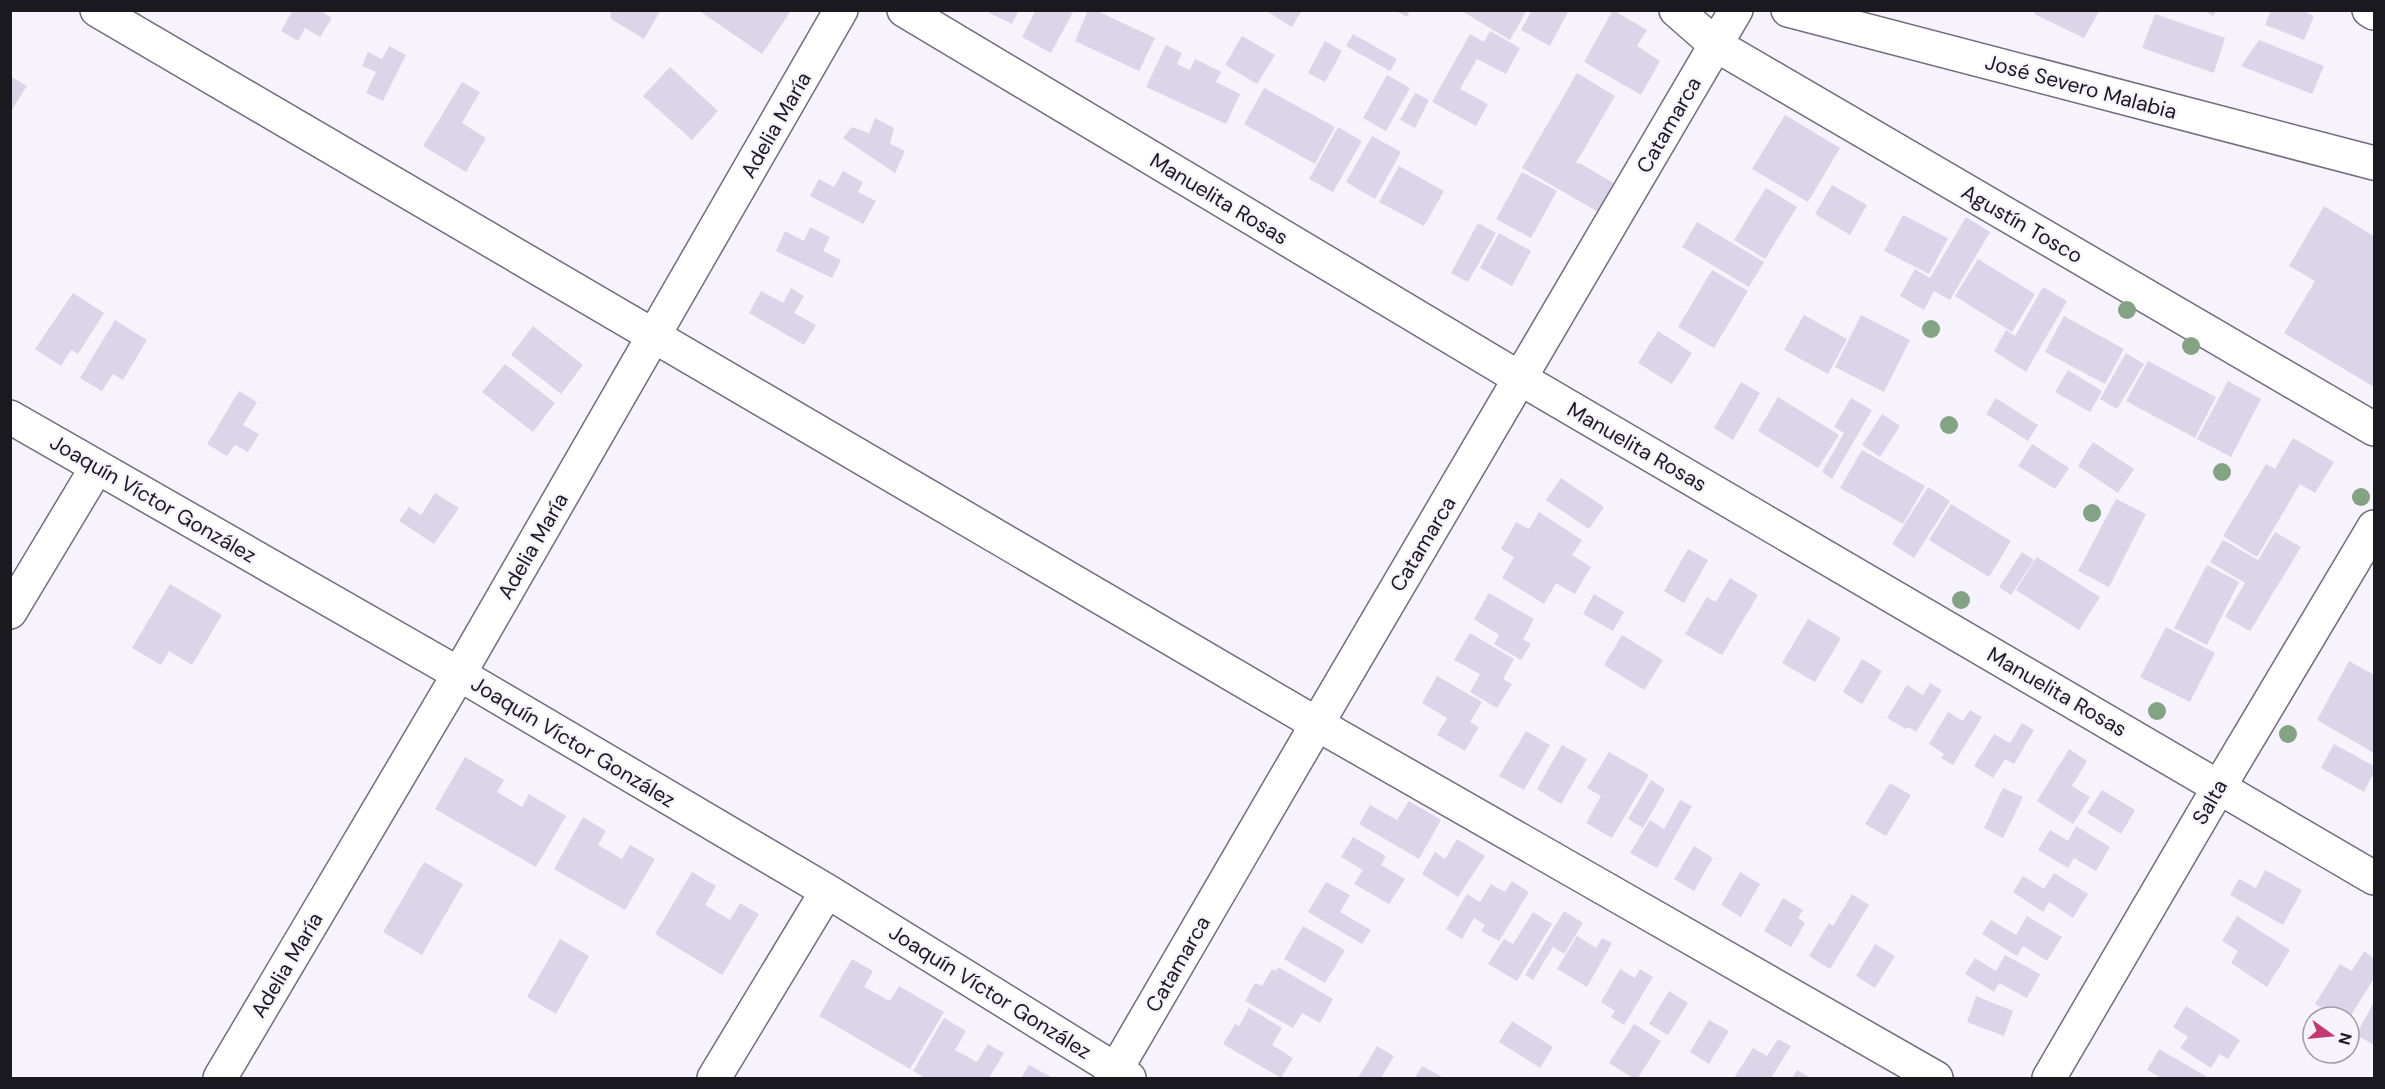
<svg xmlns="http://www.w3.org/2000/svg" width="2385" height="1089" font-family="'DM Sans',sans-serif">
<rect width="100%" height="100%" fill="#f6f3fc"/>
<path fill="#dbd5e9" d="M293 10H319L332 18 320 37 305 28 298 41 281 31Z
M610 10H661L644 39 611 19Z
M698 10H788L790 12 762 54Z
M991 10H1019L1012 24 989 13Z
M1036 10H1074L1051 53 1022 37Z
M1088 10H1095L1155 38 1139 71 1075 41Z
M1265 10H1302L1292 27Z
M1394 10H1410L1407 17Z
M1460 10H1527L1510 40Z
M1532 10H1569L1550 46 1521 30Z
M1613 10 1647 30 1637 46 1660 61 1641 95 1584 62Z
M2036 10H2100L2084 38 2034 14Z
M2203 10H2217L2213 16Z
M2271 10H2301L2314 16 2304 40 2265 25Z
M2155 14 2225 38 2214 73 2142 48Z
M1490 31 1520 48 1506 74 1477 59 1460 89 1488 104 1476 126 1432 102 1470 34 1484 42Z
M1353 34 1397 59 1390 71 1346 46Z
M1242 36 1275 55 1257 84 1225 65Z
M2259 40 2324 66 2312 94 2241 66Z
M1325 41 1342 51 1325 82 1308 73Z
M1166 45 1182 53 1177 64 1190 70 1195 59 1221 72 1216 82 1240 94 1226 124 1146 87Z
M389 46 406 55 383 101 366 93 376 72 362 66 368 52 382 59Z
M670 67 718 111 692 140 643 96Z
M1577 73 1615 96 1576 163 1581 164 1622 188 1605 216 1522 168Z
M1387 75 1410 88 1386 131 1363 118Z
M10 76 27 86 10 113Z
M462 82 480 92 462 123 486 138 466 172 423 146Z
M1264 88 1335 127 1315 164 1244 124Z
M1415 93 1429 100 1415 128 1400 120Z
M1785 115 1840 148 1808 202 1752 169Z
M875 118 894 128 890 144 905 151 895 173 843 138 852 127 869 133Z
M1338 127 1362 141 1333 192 1309 179Z
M1372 136 1401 152 1375 199 1346 182Z
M1399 166 1444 191 1424 226 1379 202Z
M843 171 863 182 858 192 876 201 863 224 810 196 819 179 834 187Z
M1522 172 1557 191 1531 238 1496 219Z
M1832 185 1867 205 1850 235 1815 214Z
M1766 188 1797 207 1765 259 1734 240Z
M2324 206 2374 236V387L2284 333 2315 281 2289 266Z
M1903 215 1948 238 1929 274 1884 251Z
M1966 217 1990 232 1950 300 1934 291 1924 310 1900 296 1915 269 1930 278Z
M1697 222 1764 262 1749 287 1682 247Z
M1478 223 1496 233 1468 282 1451 273Z
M810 227 830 237 823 251 841 260 832 278 776 251 785 231 804 241Z
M1499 233 1531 251 1512 286 1480 268Z
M1978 259 2035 294 2012 332 1955 296Z
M1712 270 1748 291 1714 348 1678 327Z
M2043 287 2067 301 2026 372 1994 351 2006 330 2015 336Z
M791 288 804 296 794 313 816 325 804 345 749 313 761 291 783 303Z
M73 293 104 313 78 354 71 350 61 366 35 349Z
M1804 315 1847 339 1828 374 1784 350Z
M1861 315 1910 340 1884 392 1835 367Z
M2064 316 2124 349 2105 384 2045 352Z
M115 320 147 340 123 380 113 374 102 391 80 378Z
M533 326 583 365 561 394 511 355Z
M1658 331 1692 353 1672 384 1638 363Z
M2126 353 2144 364 2117 409 2100 399Z
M2148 361 2216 397 2195 438 2126 401Z
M505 364 555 403 533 432 482 392Z
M2068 370 2102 391 2090 412 2055 392Z
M2228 381 2261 399 2231 457 2197 439Z
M1741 382 1760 393 1733 440 1714 428Z
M239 391 257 402 243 425 259 434 248 452 235 445 227 456 207 444Z
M1778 397 1839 435 1818 468 1758 431Z
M1851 398 1872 410 1832 479 1822 472 1844 433 1834 427Z
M1996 398 2038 425 2028 441 1986 414Z
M1882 414 1900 426 1880 457 1862 445Z
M2293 438 2334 462 2315 493 2300 484 2257 557 2223 536 2266 464 2275 469Z
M2093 442 2134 469 2118 493 2078 466Z
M2032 444 2069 468 2055 489 2018 466Z
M1862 450 1925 486 1903 524 1840 488Z
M1561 478 1604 507 1589 529 1546 500Z
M1928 487 1950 501 1914 558 1892 544Z
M435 493 459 508 434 544 399 521 409 507 421 515Z
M2116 499 2146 514 2109 587 2078 571Z
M1951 504 2011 541 1989 577 1929 540Z
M1539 512 1582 540 1572 555 1591 567 1575 594 1556 583 1544 604 1502 578 1514 557 1501 549 1516 522 1529 529Z
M2275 532 2301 547 2250 631 2225 617 2245 583 2210 562 2223 540 2258 560Z
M1688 549 1708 560 1684 603 1664 591Z
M2022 552 2034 560 2011 595 1999 587Z
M2037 557 2100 597 2079 630 2016 590Z
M2207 565 2239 582 2207 645 2174 628Z
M1730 578 1758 595 1722 655 1685 634 1707 597 1716 602Z
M170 584 222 615 192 665 169 651 161 665 132 648Z
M1489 593 1534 619 1523 639 1531 644 1521 660 1494 644 1499 635 1474 619Z
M1594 594 1624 612 1613 631 1583 614Z
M1808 619 1841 638 1815 682 1782 663Z
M2166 627 2215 653 2190 702 2140 677Z
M1470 633 1514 659 1503 679 1512 684 1497 708 1470 692 1480 674 1454 660Z
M1622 635 1663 660 1644 690 1604 665Z
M1862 659 1882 671 1862 704 1843 692Z
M2349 661 2374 675V753L2317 720Z
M1437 676 1482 702 1470 722 1479 727 1465 751 1437 735 1447 718 1422 703Z
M1930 683 1942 690 1916 732 1908 727 1906 729 1887 718 1907 685 1923 695Z
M1970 710 1982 717 1953 765 1941 758 1944 754 1929 744 1948 712 1963 721Z
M2022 723 2034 730 2014 764 2005 759 1993 778 1974 766 1994 734 2010 743Z
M1526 731 1550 745 1524 790 1499 776Z
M2334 744 2374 766V772L2364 792 2321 768Z
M1562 745 1587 759 1561 804 1537 789Z
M2069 749 2087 761 2072 786 2090 797 2073 824 2037 801Z
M1609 752 1649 775 1612 838 1586 823 1601 796 1587 788Z
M465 757 504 780 497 792 522 807 529 794 566 816 536 867 435 809Z
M1651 780 1665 789 1643 828 1628 819Z
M1890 783 1911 795 1886 836 1865 824Z
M2003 788 2023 797 2003 838 1984 828Z
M2102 790 2135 810 2121 834 2087 813Z
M1680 800 1692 806 1657 868 1630 853 1650 820 1664 829Z
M1409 801 1441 820 1419 859 1359 824 1370 805 1397 820Z
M583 817 606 831 598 845 622 859 630 845 655 859 625 910 554 869Z
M2076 826 2110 847 2096 871 2074 858 2068 868 2038 850 2050 830 2068 841Z
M1353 837 1386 856 1381 865 1405 879 1389 904 1354 884 1363 870 1341 857Z
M1457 839 1485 856 1458 897 1422 874 1435 852 1445 859Z
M1694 846 1713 858 1694 891 1674 879Z
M424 862 463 884 422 955 383 932Z
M2265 870 2302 890 2283 925 2230 895 2239 879 2256 888Z
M692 872 716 886 705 905 730 920 740 903 759 914 722 975 655 934Z
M1740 872 1760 884 1741 917 1721 905Z
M2054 873 2088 894 2073 918 2049 902 2043 912 2013 892 2023 876 2044 889Z
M1512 881 1529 892 1499 941 1481 931 1485 925 1474 918 1462 939 1446 929 1467 894 1480 902 1491 884 1505 892Z
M1326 882 1350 895 1340 912 1371 930 1362 944 1308 912Z
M1852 894 1869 905 1830 969 1809 956 1829 923 1833 926Z
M1783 898 1803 910 1798 918 1805 923 1791 947 1764 931Z
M1564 911 1583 923 1564 954 1553 947 1533 980 1525 975Z
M1533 912 1552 924 1517 981 1488 964 1504 939 1513 944Z
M2027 916 2062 937 2047 961 2023 946 2017 956 1982 934 1991 920 2016 935Z
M2237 916 2290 950 2267 987 2231 963 2238 951 2222 941Z
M1303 926 1345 950 1325 983 1284 959Z
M1577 936 1596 948 1602 938 1612 943 1587 987 1557 969Z
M560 939 589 956 556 1014 527 997Z
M1875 944 1895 956 1875 988 1856 976Z
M2364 951 2374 958V978L2350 1017H2337L2315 1004 2340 964 2352 971Z
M2005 955 2040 974 2027 998 1999 983 1994 992 1965 974 1975 958 1996 971Z
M852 959 873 971 864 987 890 1001 899 986 944 1012 910 1069 819 1016Z
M1278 967 1333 999 1320 1023 1302 1013 1293 1028 1245 1001 1255 983 1262 986 1272 969 1276 971Z
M1620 969 1635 978 1640 969 1653 977 1624 1025 1611 1017 1615 1011 1601 1002Z
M1669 991 1688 1003 1668 1035 1649 1024Z
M1976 996 2013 1011 2004 1036 1967 1022Z
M2374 1002V1045L2356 1035Z
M2186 1006 2240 1040 2228 1059 2220 1054 2211 1068 2180 1048 2188 1037 2173 1027Z
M1249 1008 1282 1028 1272 1045 1293 1058 1281 1078 1223 1044 1235 1024 1239 1026Z
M944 1018 966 1031 955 1050 977 1062 988 1044 1004 1053 989 1078H925L913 1071Z
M1709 1020 1729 1031 1709 1064 1690 1052Z
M1512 1021 1553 1047 1540 1068 1499 1042Z
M1634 1024 1661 1041 1638 1078H1633L1609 1063Z
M1778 1039 1791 1046 1771 1078H1734L1753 1048 1767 1056Z
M1377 1046 1394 1056 1381 1078H1358Z
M2159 1049 2209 1078H2161L2147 1070Z
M1029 1065 1053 1078H1021Z
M1422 1066 1444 1078H1415Z
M1797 1070 1811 1078H1792Z"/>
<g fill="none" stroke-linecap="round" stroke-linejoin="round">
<defs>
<path id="minor" d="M97 10 1317 724 1936 1078
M904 10 1521 379 2374 878
M1676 10 1716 45 2374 429
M1788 10 2374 163
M2369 10 2374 13
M10 417 459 674 827 891 1129 1078
M10 612 97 467
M220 1078 459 674 841 10
M714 1078 827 891
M1111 1078 1317 724 1736 10
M2049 1078 2219 787 2374 527"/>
</defs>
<use href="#minor" stroke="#716c7e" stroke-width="36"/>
<use href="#minor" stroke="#fff" stroke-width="33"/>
</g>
<g fill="#84a284">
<circle cx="2127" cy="310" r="9"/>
<circle cx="1931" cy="329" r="9"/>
<circle cx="2191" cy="346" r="9"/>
<circle cx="1949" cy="425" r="9"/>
<circle cx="2222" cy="472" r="9"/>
<circle cx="2361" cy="497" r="9"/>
<circle cx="2092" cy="513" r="9"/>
<circle cx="1961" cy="600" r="9"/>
<circle cx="2157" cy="711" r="9"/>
<circle cx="2288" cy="734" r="9"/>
</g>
<g text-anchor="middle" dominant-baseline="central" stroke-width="4.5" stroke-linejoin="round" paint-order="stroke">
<g font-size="21" fill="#1b1920" stroke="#f6f3fc">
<text transform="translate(2081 87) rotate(15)">José Severo Malabia</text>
<text transform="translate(776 125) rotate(-60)">Adelia María</text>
<text transform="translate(1669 125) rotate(-60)">Catamarca</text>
<text transform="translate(1219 199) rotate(31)">Manuelita Rosas</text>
<text transform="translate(2022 224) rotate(30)">Agustín Tosco</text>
<text transform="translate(1637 447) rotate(30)">Manuelita Rosas</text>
<text transform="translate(153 499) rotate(30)">Joaquín Víctor González</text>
<text transform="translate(1423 544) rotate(-59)">Catamarca</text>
<text transform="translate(533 546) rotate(-60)">Adelia María</text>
<text transform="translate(2057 692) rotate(30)">Manuelita Rosas</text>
<text transform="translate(573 742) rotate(31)">Joaquín Víctor González</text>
<text transform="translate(2210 802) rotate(-60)">Salta</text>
<text transform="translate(1178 964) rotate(-60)">Catamarca</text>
<text transform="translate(287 965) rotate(-59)">Adelia María</text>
<text transform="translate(990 992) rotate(32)">Joaquín Víctor González</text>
</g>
</g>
<rect width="2385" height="1089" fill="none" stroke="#1b1920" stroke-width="24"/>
<g transform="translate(2331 1035) rotate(105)"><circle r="28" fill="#f6f3fc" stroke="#9e9ca4" stroke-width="1.5"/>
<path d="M0-4.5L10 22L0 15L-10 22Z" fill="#c13873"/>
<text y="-9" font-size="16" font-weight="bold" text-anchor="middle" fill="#1b1920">N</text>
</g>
</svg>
